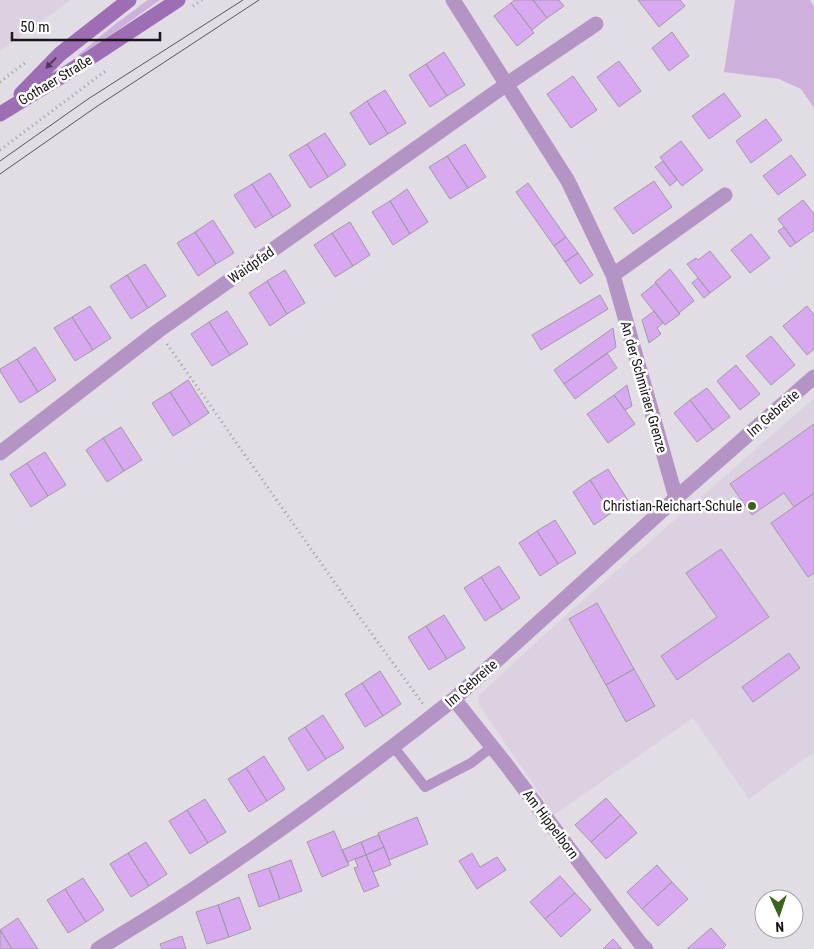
<svg xmlns="http://www.w3.org/2000/svg" width="814" height="949" font-family="'Roboto Condensed',sans-serif">
<rect width="100%" height="100%" fill="#e2dde5"/>
<path fill="#dbd1e0" d="M0 0H71L0 51Z
M814 398V752L749 799 693 718 554 815 478 703 479 695 566 615Z"/>
<path fill="#cdb0dc" d="M148 0H160L80 57 78 55 114 25Z
M735 0H810L814 7V108L801 89 779 79 724 72Z"/>
<path fill="#d8a8f1" stroke="#a09ba3" d="M514 0H533L547 18 532 30 511 3Z
M533 0H559L564 6 547 18Z
M638 0H680L685 6 659 27Z
M511 3 534 33 517 46 494 16Z
M672 32 689 56 669 71 652 48Z
M444 52 465 85 447 96 426 64Z
M619 61 641 91 619 107 597 77Z
M426 64 447 96 430 107 409 75Z
M573 76 597 110 571 128 547 94Z
M385 90 406 123 388 134 367 101Z
M724 93 741 116 709 139 692 116Z
M367 101 388 134 370 145 350 113Z
M766 119 782 140 751 163 736 141Z
M325 133 346 165 328 177 307 144Z
M681 141 703 170 682 186 660 157Z
M307 144 328 177 310 188 289 155Z
M465 144 486 177 468 188 447 156Z
M791 155 806 175 778 195 763 176Z
M447 156 468 188 450 199 429 167Z
M663 161 677 180 670 186 655 167Z
M270 173 291 206 273 217 252 184Z
M654 181 672 207 633 234 614 208Z
M528 183 566 237 554 246 516 192Z
M252 184 273 217 255 228 234 195Z
M407 189 428 222 410 234 390 201Z
M803 200 814 214V230L796 243 778 219Z
M390 201 410 234 393 245 372 212Z
M213 220 234 253 216 264 195 232Z
M350 222 370 255 353 266 332 233Z
M784 227 796 243 790 247 778 231Z
M195 232 216 264 198 276 177 243Z
M332 233 353 266 335 277 314 245Z
M751 234 770 258 750 273 731 250Z
M566 237 578 253 565 262 554 246Z
M710 251 731 277 710 293 687 264 696 258 698 260Z
M578 253 593 275 580 284 565 262Z
M145 264 166 296 148 308 127 275Z
M670 269 694 301 679 313 655 282Z
M285 270 305 303 287 314 267 281Z
M127 275 148 308 131 319 110 286Z
M698 278 710 293 704 298 692 283Z
M267 281 287 314 270 326 249 293Z
M656 283 680 314 665 325 641 295Z
M600 295 608 309 541 350 532 335Z
M90 306 111 338 93 350 72 317Z
M807 306 814 315V349L807 355 783 326Z
M227 311 248 344 230 355 209 322Z
M654 311 663 323 657 328 661 334 649 343 642 320Z
M72 317 93 350 75 361 54 328Z
M209 322 230 355 212 366 191 334Z
M613 328 616 347 564 384 554 370Z
M771 336 795 365 771 385 746 356Z
M35 347 56 380 38 392 17 359Z
M607 353 617 368 575 399 564 384Z
M17 359 38 392 20 403 0 371V369Z
M736 365 760 394 740 410 717 381Z
M188 380 209 413 191 425 170 392Z
M627 385 632 406 625 410 614 395Z
M707 388 730 417 713 430 690 400Z
M170 392 191 425 173 436 152 403Z
M614 395 635 424 608 443 587 414Z
M690 400 713 430 697 442 674 413Z
M814 424V493L794 507 784 493 752 515 730 484Z
M121 427 142 460 124 471 103 438Z
M103 438 124 471 107 482 86 450Z
M45 452 66 485 48 496 27 463Z
M27 463 48 496 31 507 10 474Z
M608 469 629 502 611 513 590 480Z
M590 480 611 513 594 525 573 492Z
M814 493V573L808 577 771 523Z
M555 520 576 553 558 564 537 531Z
M537 531 558 564 540 576 519 543Z
M721 549 769 617 677 680 661 656 717 617 686 573Z
M499 566 520 598 502 610 481 577Z
M481 577 502 610 485 621 464 588Z
M597 603 634 669 606 685 569 619Z
M444 615 465 648 447 659 426 626Z
M426 626 447 659 429 670 408 637Z
M789 653 800 668 753 702 742 687Z
M634 669 655 706 626 722 606 685Z
M380 671 401 704 383 716 362 683Z
M362 683 383 716 365 727 345 694Z
M323 715 344 748 326 759 305 727Z
M305 727 326 759 308 771 288 738Z
M264 756 285 789 267 801 246 768Z
M246 768 267 801 249 812 228 779Z
M606 798 621 815 591 842 575 825Z
M205 799 226 832 208 843 187 810Z
M187 810 208 843 190 854 169 821Z
M621 815 637 833 606 859 591 842Z
M417 817 428 844 389 860 378 833Z
M334 831 349 865 322 877 307 842Z
M378 835 384 847 366 855 361 842Z
M146 842 167 874 149 886 128 853Z
M361 842 366 855 347 862 342 850Z
M384 847 391 865 373 872 366 855Z
M128 853 149 886 131 897 110 864Z
M472 853 480 867 497 857 506 870 477 889 459 861Z
M366 855 379 886 364 892 354 868 358 867 355 859Z
M291 860 302 891 280 899 269 868Z
M657 865 672 882 642 909 627 892Z
M269 868 280 899 259 907 248 875Z
M560 876 575 893 545 919 530 902Z
M83 878 104 910 86 922 65 889Z
M672 882 688 899 658 926 642 909Z
M65 889 86 922 68 933 47 900Z
M575 893 591 910 561 937 545 919Z
M239 897 251 929 229 937 218 905Z
M218 905 229 937 207 944 196 912Z
M18 918 38 949H12L0 930Z
M711 928 726 945 722 949H687Z
M0 930 12 949H0Z
M182 936 186 949H162L160 944Z
M613 939 622 949H603Z"/>
<g fill="none" stroke-linecap="round" stroke-linejoin="round">
<path stroke="#9f9ba1" stroke-width="3" stroke-dasharray="1 4" stroke-linecap="butt" d="M193 6 202 0
M0 82 26 62
M0 150 108 69
M167 344 342 593 423 704"/>
<path stroke="#b494c4" stroke-width="10" d="M393 746 425 787 471 763 492 747"/>
<path stroke="#b494c4" stroke-width="15" d="M453 0 568 181 613 275 676 498
M613 275 725 195
M0 453 158 331 507 84 596 24
M454 699 505 763 640 943 646 949
M98 949C133 927 168 907 201 884 288 826 372 764 454 699L676 498 814 377"/>
<path stroke="#9e6eb5" stroke-width="15" d="M21 94 60 54 129 0
M0 114 70 71 178 0"/>
<path stroke="#58555a" stroke-width="1" d="M0 161 88 99 243 0
M0 174 96 107 259 0"/>
</g>
<defs><path id="oneway-solid" d="M-6-.8H1V-3.2L6.5 0L1 3.2V.8H-6Z" transform="scale(1.25)"/></defs>
<use fill="#4e3957" href="#oneway-solid" transform="translate(51 63) rotate(134)"/>
<circle fill="#3b631d" stroke="#fff" stroke-width="2" cx="752" cy="506" r="5"/>
<g text-anchor="middle" dominant-baseline="central" stroke-width="5" stroke-linejoin="round" paint-order="stroke">
<g font-size="14" fill="#181619" stroke="#fff">
<text transform="translate(55 80) rotate(-31)">Gothaer Straße</text>
<text transform="translate(251 265) rotate(-35)">Waidpfad</text>
<text transform="translate(644 387) rotate(74)">An der Schmiraer Grenze</text>
<text transform="translate(773 413) rotate(-41)">Im Gebreite</text>
<text transform="translate(471 683) rotate(-41)">Im Gebreite</text>
<text transform="translate(551 824) rotate(53)">Am Hippelborn</text>
</g>
<g font-size="14" fill="#181619" stroke="#fff" text-anchor="end">
<text x="742" y="506">Christian-Reichart-Schule</text>
</g>
</g>
<g transform="translate(779 914) rotate(177)"><circle r="24" fill="#ffffff" stroke="#a3a2a3"/>
<path d="M0-4L9 19L0 12L-9 19Z" fill="#3b631d"/>
<text y="-8" font-size="14" font-weight="bold" text-anchor="middle" fill="#181619">N</text>
</g>
<path d="M12 32v8h148v-8" fill="none" stroke="#181619" stroke-width="2.5"/>
<text x="20" y="32" font-size="15" fill="#181619" stroke="#ffffff" stroke-width="4" paint-order="stroke">50 m</text>
</svg>
